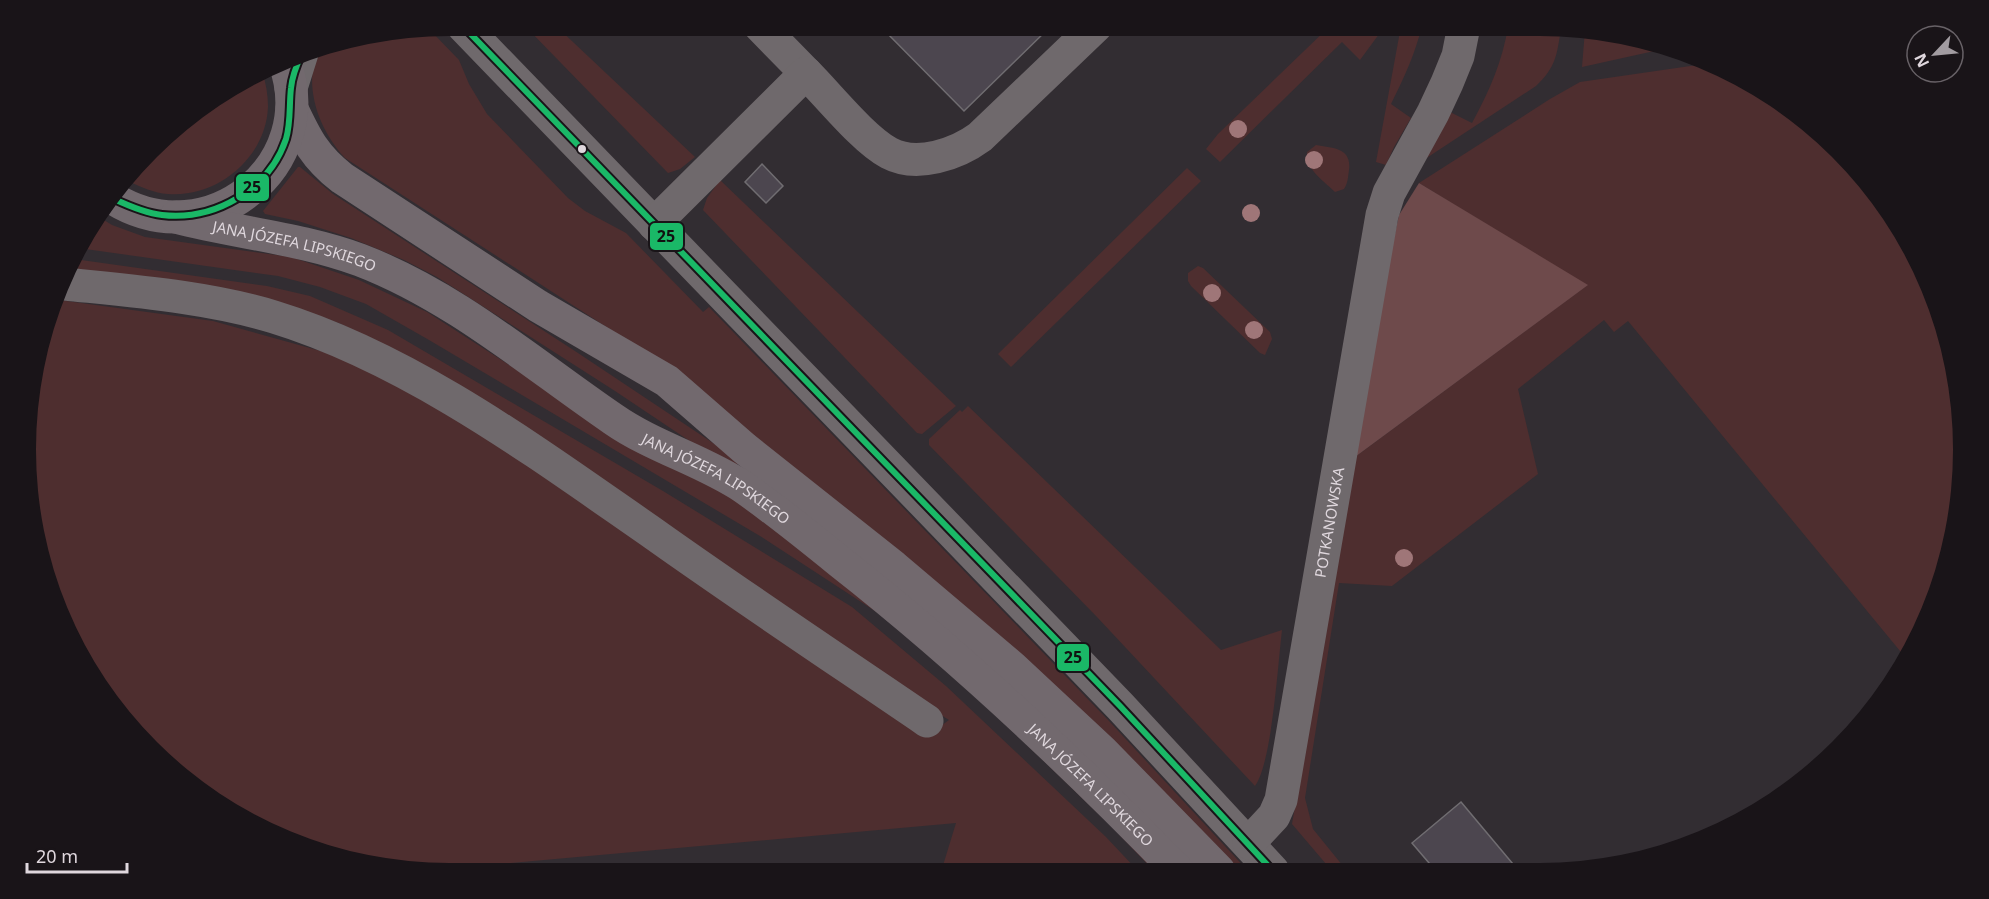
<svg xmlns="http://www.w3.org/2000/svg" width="1989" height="899" font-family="'Noto Sans',sans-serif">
<rect width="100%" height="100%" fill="#322d32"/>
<path fill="#4e2e2f" d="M525 26H556L695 157 680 169 668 173Z
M1330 26H1385L1360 60 1342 42 1220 162 1206 149 1218 134Z
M1401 26H1422C1415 54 1404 78 1391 104L1411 118 1394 147 1386 165 1376 162Z
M1508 26 1561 28C1557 55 1556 67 1536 86L1419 163 1450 112 1472 123C1489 92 1503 60 1508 26Z
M429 29 459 60 469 84 487 114 568 198 585 211 626 233 703 312 709 307 1109 721 1248 871H1231L642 350 345 158C318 128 303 87 318 47Z
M1585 30 1622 34 1668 48 1582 67Z
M1711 63 1775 97 1839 149 1892 214 1931 287 1955 366 1963 449 1955 532 1931 611 1905 657 1628 321 1614 332 1604 320 1518 389 1538 474 1392 586 1339 583 1305 798 1313 829 1347 871H1332L1292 824 1355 457 1586 286 1419 183 1550 99 1580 82Z
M262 71C266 83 268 95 268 107 266 158 217 198 168 194 154 193 141 187 128 181L170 130 238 82Z
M1316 145C1333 148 1352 148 1349 170 1348 177 1348 183 1344 189L1335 192C1324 181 1305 169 1307 152Z
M298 167H300L333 194 578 353 740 461 733 470 615 391 437 277 404 260 351 238 298 221 265 214 263 211Z
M1187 168 1201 181 1011 367 998 354Z
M720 180 956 406 922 434 917 433 703 210 707 198Z
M99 217 112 225 145 237 291 257 359 280 427 312 629 442 714 484 883 608 1164 871H1154L1109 824 1019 737 948 671 878 613 760 536 429 340 366 304 320 287 278 276 78 248 82 238Z
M74 259 267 286 310 296 388 330 663 491 852 607 946 686 1106 837 1138 871 941 872 956 823 423 871 366 865 288 841 170 768 82 661 48 586 29 505 34 367 59 300 213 321 353 360 508 449 930 734 949 720 895 686 405 357 339 323 258 300 69 272Z
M1198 266 1203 268 1270 332 1272 339 1265 355 1260 353 1191 286 1188 281V273Z
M968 406 1221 650 1282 630C1278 663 1272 763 1255 786L1097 617 929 445V439L960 410 962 412Z"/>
<path fill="#6e4a4b" d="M1419 183 1588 285 1355 457 1390 256 1399 215Z"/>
<path fill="#4c464f" stroke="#706d71" stroke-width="1.5" d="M880 26H1051L964 111Z
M762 164 783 186 766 203 745 182Z
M1461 802 1518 870H1435L1412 843Z"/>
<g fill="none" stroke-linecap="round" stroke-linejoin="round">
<g stroke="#6f696c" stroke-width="33">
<path d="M463 26 1120 706 1273 871"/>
<path d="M760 26 806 73"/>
<path d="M291 88 302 53"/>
<path d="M654 224 806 73C829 96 863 139 889 153 917 168 957 154 980 137L1096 26"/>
<path d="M65 284C132 291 209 297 274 317 411 359 537 453 654 534 744 598 836 659 927 721"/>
<path id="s1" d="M1249 843 1274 816 1281 800 1382 215 1389 193 1433 113 1447 83 1458 56 1464 26"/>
</g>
<g stroke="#72696e" stroke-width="33">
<path d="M292 109C306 139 315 157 342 178L538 306 667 381 744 448 894 567 1012 667 1102 751 1219 871"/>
<path d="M114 199C208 257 323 165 284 61"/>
<path id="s2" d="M176 217C237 233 300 238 360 260 454 296 531 363 613 419 653 447 702 460 743 487 776 510 808 536 840 562 960 656 1071 761 1178 871"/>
</g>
<defs>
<path id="bus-1" d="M463 26 1120 706 1273 871
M114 199C129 206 145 213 162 215 214 221 269 190 286 139 291 122 289 105 291 88 292 76 297 64 302 53"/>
</defs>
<use href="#bus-1" stroke="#191418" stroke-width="10"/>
<use href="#bus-1" stroke="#1ab867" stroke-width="6"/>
</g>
<g fill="#9f7678">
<circle cx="1238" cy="129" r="9"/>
<circle cx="1314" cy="160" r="9"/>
<circle cx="1251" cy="213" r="9"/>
<circle cx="1212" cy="293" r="9"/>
<circle cx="1254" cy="330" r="9"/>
<circle cx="1404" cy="558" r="9"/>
</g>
<circle fill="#dfd7dd" stroke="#191418" stroke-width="2" cx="582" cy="149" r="5"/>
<g text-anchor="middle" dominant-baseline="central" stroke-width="5" stroke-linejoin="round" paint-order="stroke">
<g font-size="15" fill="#dfd7dd" stroke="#191418">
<text stroke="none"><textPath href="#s2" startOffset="122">JANA JÓZEFA LIPSKIEGO</textPath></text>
<text stroke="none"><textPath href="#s2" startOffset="608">JANA JÓZEFA LIPSKIEGO</textPath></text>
<text stroke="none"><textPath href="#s1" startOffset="336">POTKANOWSKA</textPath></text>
<text stroke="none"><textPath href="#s2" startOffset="1094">JANA JÓZEFA LIPSKIEGO</textPath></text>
</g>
</g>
<path d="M0 0H1989V899H0ZM449 36H1540A413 413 0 0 1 1953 449V450A413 413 0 0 1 1540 863H449A413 413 0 0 1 36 450V449A413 413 0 0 1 449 36Z" fill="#191418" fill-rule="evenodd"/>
<g stroke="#191418" stroke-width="2">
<rect x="235" y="173" width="35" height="29" rx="6" fill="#1ab867"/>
<rect x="649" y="222" width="35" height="29" rx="6" fill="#1ab867"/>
<rect x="1056" y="643" width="34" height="29" rx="6" fill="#1ab867"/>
</g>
<g font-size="16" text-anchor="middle" font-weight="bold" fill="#111">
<text x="252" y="193">25</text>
<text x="666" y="242">25</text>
<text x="1073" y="663">25</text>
</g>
<g transform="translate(1935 54) rotate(244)"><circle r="28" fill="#191418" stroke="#686267" stroke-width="1.5"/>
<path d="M0-4.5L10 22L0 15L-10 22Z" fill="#a29ca1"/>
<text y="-9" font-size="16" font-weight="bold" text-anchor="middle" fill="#dfd7dd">N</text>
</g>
<path d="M27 863v9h100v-9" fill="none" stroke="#dfd7dd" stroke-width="3"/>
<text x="36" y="863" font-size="18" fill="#dfd7dd" stroke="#191418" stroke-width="4.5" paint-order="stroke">20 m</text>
</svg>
